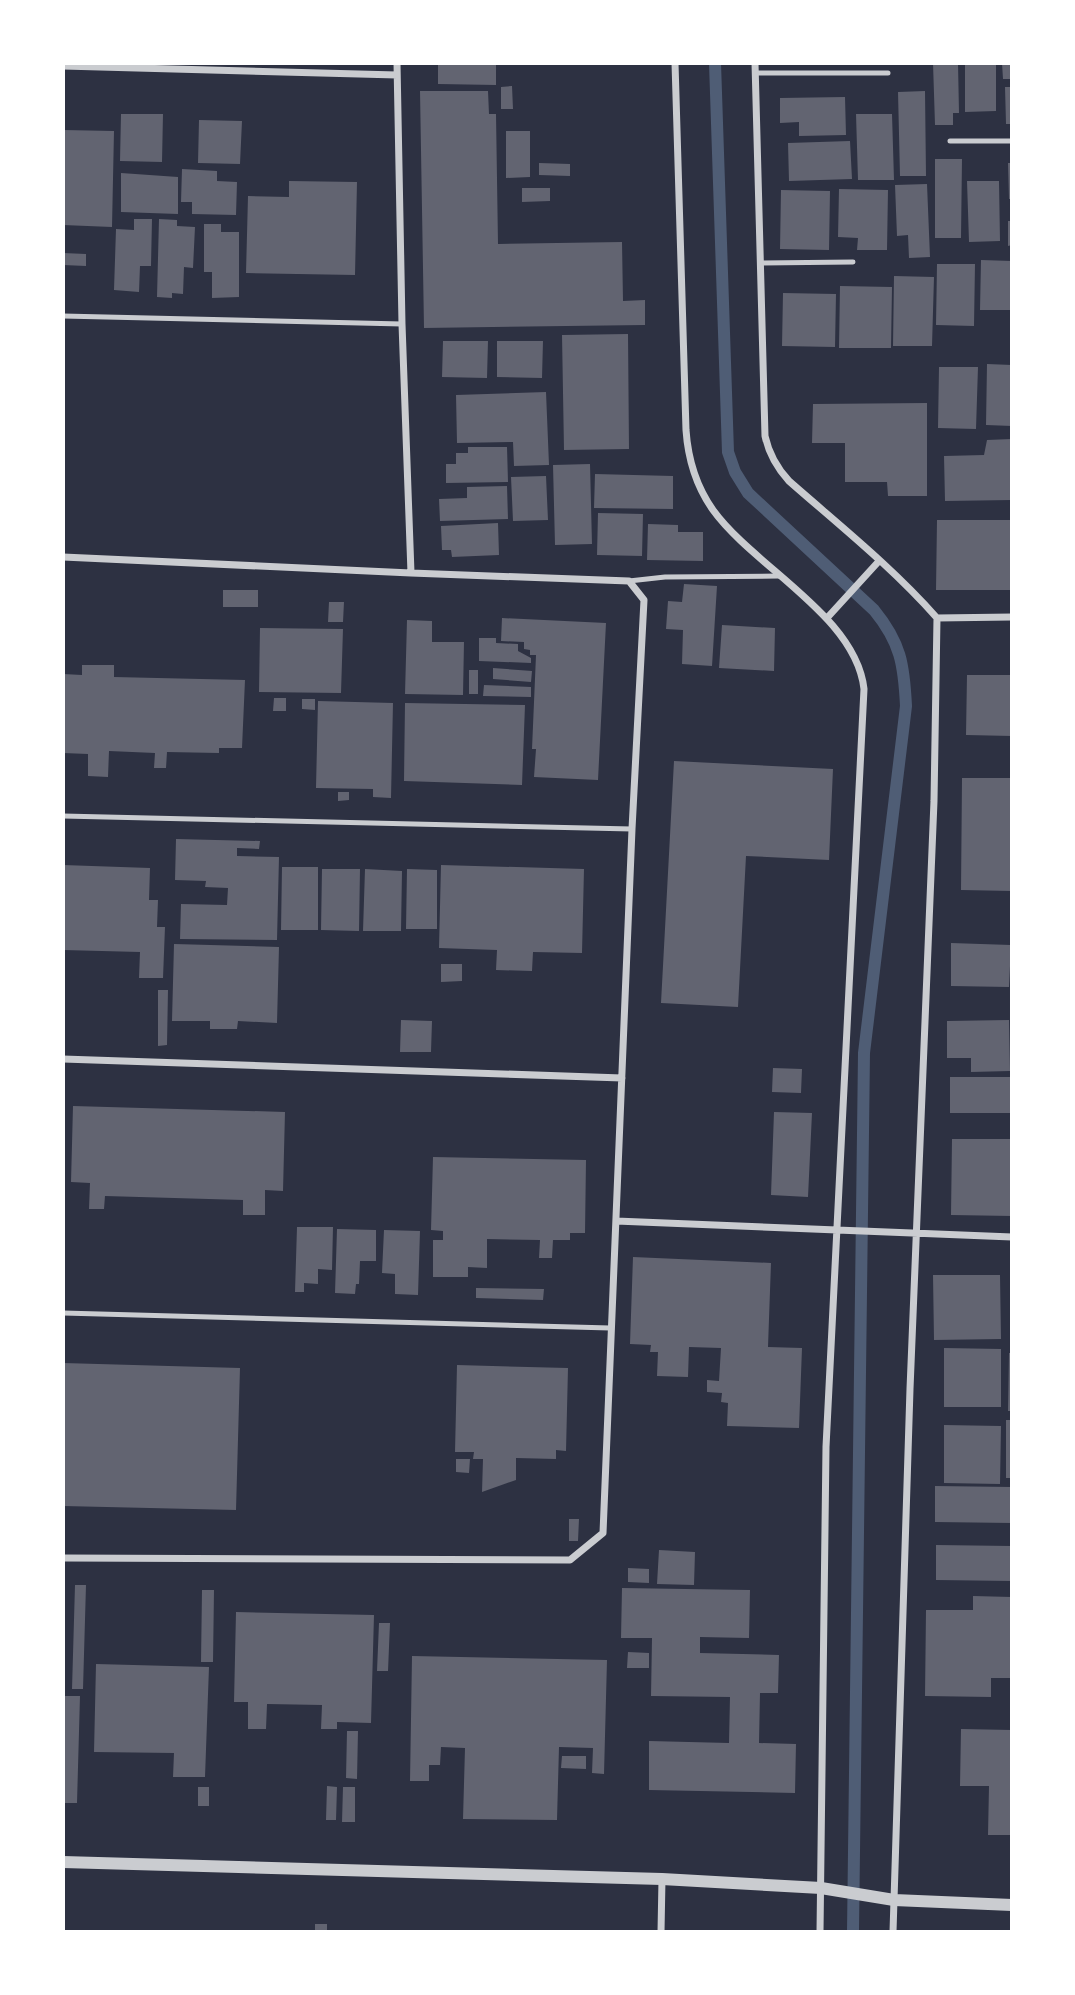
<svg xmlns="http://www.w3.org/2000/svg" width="1075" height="1995" font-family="Commissioner,sans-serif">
<rect width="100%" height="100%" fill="#2d3142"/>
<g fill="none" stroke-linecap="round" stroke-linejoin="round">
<path stroke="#4f5d75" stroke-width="12" d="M715 63 728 452 735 472 748 493 874 610C901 643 904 665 906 706L864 1053 853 1932"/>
</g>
<path fill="#626471" d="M438 63H496V85L438 84Z
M933 63H958L959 113H953V125H935Z
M965 63H996V111L965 112Z
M1002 63H1012V79H1003Z
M512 86 513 109H501V87Z
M1005 87H1012V124H1006Z
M420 91H488L489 114H496L498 244 622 242 623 301 645 300V325L424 328Z
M925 91 926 176H900L898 92Z
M845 97 846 135 799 136V122L780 123V98Z
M121 114H163L162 162 120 161Z
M856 114H892L894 180H858Z
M199 120 242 121 240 164 198 163Z
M63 130 114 131 112 227 63 225Z
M506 131H530V177L506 178Z
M850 141 852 179 789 181 788 143Z
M935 159H962L961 238H935Z
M539 163 570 164V176L539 175Z
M1008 163H1012V199H1009Z
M182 169 217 171V181L237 182 236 215 192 214V202H181Z
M121 173 178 177V214L121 212Z
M289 181 357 182 355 275 246 273 248 196 289 197Z
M967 181H999L1000 241 969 242Z
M927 184 930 257 909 258 908 235 897 236 895 185Z
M522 188H550V201L522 202Z
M839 189 888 190 887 250H857L858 238 838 237Z
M781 190 830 191 829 250 780 249Z
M134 219H152L151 266H140L139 292 114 290 116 229 134 230Z
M159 219 177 220V226L195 227 193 268 184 267 183 294 172 293V298L157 297Z
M1008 221H1012V245L1008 246Z
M204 224H221V232H239V297L212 298V272H204Z
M63 253 86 254V266L63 265Z
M981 260 1012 261V310H980Z
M937 264H975L974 326 936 325Z
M894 276 934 277 932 346H893Z
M840 286 892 287 891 348H839Z
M783 293 836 294 835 347 782 346Z
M628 334 629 449 564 450 562 335Z
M443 341H488L487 378 442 377Z
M497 341H543L542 378 497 377Z
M987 364 1012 365V426L986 425Z
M939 367H978L976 429 938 428Z
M546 392 549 465 514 466 513 442 457 443 456 395Z
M927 403V496H888L887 482H845V443H812L813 404Z
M1012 439V500L945 501 944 456 984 455 987 440Z
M468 447H507L508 482 446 483V464H456V453H468Z
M590 464 592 544 555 545 553 465Z
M595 474 673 476V509L594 508Z
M546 476 548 520 513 521 511 477Z
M507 486 508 519 440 521 439 499 467 498V487Z
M598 513 643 514 642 556 597 555Z
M937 520H1012V590H936Z
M498 523 499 555 452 557 451 550H442L441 526Z
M648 524 678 525V532H703V561L647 560Z
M684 584 717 586 712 666 682 664 683 630 666 629 668 601 682 602Z
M223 590H258V607H223Z
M329 602H344L343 622H328Z
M502 618 606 623 598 780 534 777 536 749H532L536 655H530V650L524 649V642L501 641Z
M407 620 432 621V642H464L463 695 405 694Z
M722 625 775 628 774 671 719 668Z
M260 628 343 629 341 693 259 692Z
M479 638H496V643L518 644V651L531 658V663L479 661Z
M82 665H114V677L245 680 242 748H219V753L167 752 166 768H154L155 753 109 751 108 777 88 776V754L63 753V674L82 675Z
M493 668 532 671 531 682 493 679Z
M469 670H478V694H469Z
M967 675H1012V736L966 735Z
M484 685 531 687V697L483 696Z
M274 698H286V711H273Z
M302 699H315V710L302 709Z
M318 701 393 703 391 798 373 797V789L316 788Z
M405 703 525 705 522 785 404 781Z
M674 761 833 769 829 860 746 856 738 1007 661 1003Z
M962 778H1012V891L961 890Z
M338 792H349V800L338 801Z
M176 839 260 841 259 849 237 848V856L279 857 277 940 180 939 181 904 227 905 228 888 205 887 206 881 175 880Z
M63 865 150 868 149 900H158L157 927H165L163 978H139L140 952 63 950Z
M441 865 584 869 582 953 533 952 532 971 496 970 497 950 439 948Z
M282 867H318V930H281Z
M322 869H360L359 931 321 930Z
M365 869 402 871 401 931H363Z
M407 869 437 870V929H406Z
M951 943 1011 945 1009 987 951 986Z
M174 944 279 947 277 1023 238 1021 237 1029H210V1021H172Z
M441 964H462V981L441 982Z
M158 990H168L167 1045 158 1046Z
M401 1020 432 1021 431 1052H400Z
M1009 1020 1010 1071 971 1072V1058H947V1021Z
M773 1068 802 1069 801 1093 772 1092Z
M950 1077H1012V1113H950Z
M73 1106 285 1112 283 1191 265 1190V1215H243V1200L105 1196 104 1209H89L90 1183 71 1182Z
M774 1112 812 1113 808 1197 771 1195Z
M952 1139H1012V1216L951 1215Z
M433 1157 586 1160 585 1233H570V1240H553L552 1258H539L540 1240 487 1239V1268L468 1267V1277H433V1240H443V1231L431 1230Z
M297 1227H333L332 1270 318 1269V1284L304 1283V1292H295Z
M337 1229 376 1230V1261H360L359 1284H356L355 1294 335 1293Z
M384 1230 420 1231 418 1295 395 1294V1274L382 1273Z
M633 1257 771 1263 768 1347 802 1348 799 1428 727 1426 728 1403 721 1402 722 1393 707 1392V1380L719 1381 721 1348 689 1347 688 1377 657 1376 658 1352H650L651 1345 630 1344Z
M933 1275H1000L1001 1339 934 1340Z
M476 1288 544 1289 543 1300 476 1298Z
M944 1348 1001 1349V1407H944Z
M1009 1353H1012V1411H1008Z
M63 1363 240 1368 236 1510 63 1506Z
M457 1365 568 1368 566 1451 556 1450V1459L516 1458V1480L482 1492 483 1459H473L474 1452H455Z
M1006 1420H1012V1478H1006Z
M944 1425 1001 1426 1000 1484 944 1483Z
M456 1459H470L469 1473 456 1472Z
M935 1486 1012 1487V1523L935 1522Z
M569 1519H579L578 1541H569Z
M936 1545 1012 1546V1581L936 1580Z
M659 1550 695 1552 694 1585 657 1584Z
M628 1568 649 1569V1583L628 1582Z
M75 1585H86L83 1689H72Z
M622 1588 750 1590 749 1638 700 1637V1653L779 1655 778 1693H760L759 1743 796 1744 795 1793 649 1790V1741L729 1743 730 1697 651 1696 652 1638H621Z
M202 1590H214L213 1662H201Z
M973 1596 1012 1597V1678H991V1697L925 1696 926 1610H973Z
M236 1612 374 1615 371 1723 337 1722V1729H321L322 1705 267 1704 266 1729H248V1702H234Z
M379 1623H390L388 1671H377Z
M628 1652 649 1653V1668H627Z
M412 1656 607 1660 604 1774 592 1773 593 1748 559 1747 557 1820 463 1819 465 1748 441 1747 440 1765H429V1781H410Z
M96 1664 209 1667 205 1777H173L174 1753 94 1752Z
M63 1696H80L77 1803H63Z
M961 1729 1012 1730V1835H988L989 1786H960Z
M347 1731H358L357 1779 346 1778Z
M562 1756H586V1769L561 1768Z
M327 1786 337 1787 336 1820H326Z
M198 1787H209V1806H198Z
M343 1787H355V1822H342Z
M315 1924H327V1932H315Z"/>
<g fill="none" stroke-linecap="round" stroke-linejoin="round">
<path stroke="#caccd0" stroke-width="5" d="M756 73H888
M950 141H1012
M761 263 853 262
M63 316 402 324
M629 581 665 577 779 576
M63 816 632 829
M63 1313 610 1328"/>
<path stroke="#caccd0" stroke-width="7" d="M397 63 402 324 411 573
M675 63 686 430C688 459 696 486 713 510 754 567 856 616 864 689L826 1447 820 1932
M755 63 765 436C769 454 776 467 789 481 839 525 892 567 937 618L934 801 910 1389 893 1932
M63 66 397 75
M63 557 411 573 629 581 644 600 632 829 603 1533 570 1560 63 1558
M827 618 879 561
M937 618 1012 617
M63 1059 622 1078
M616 1221 1012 1237
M661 1932 662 1879"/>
<path stroke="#caccd0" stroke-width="12" d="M63 1862 662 1879 821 1888 894 1900 1012 1905"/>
</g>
<rect width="1075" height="1995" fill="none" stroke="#ffffff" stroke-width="130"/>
</svg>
